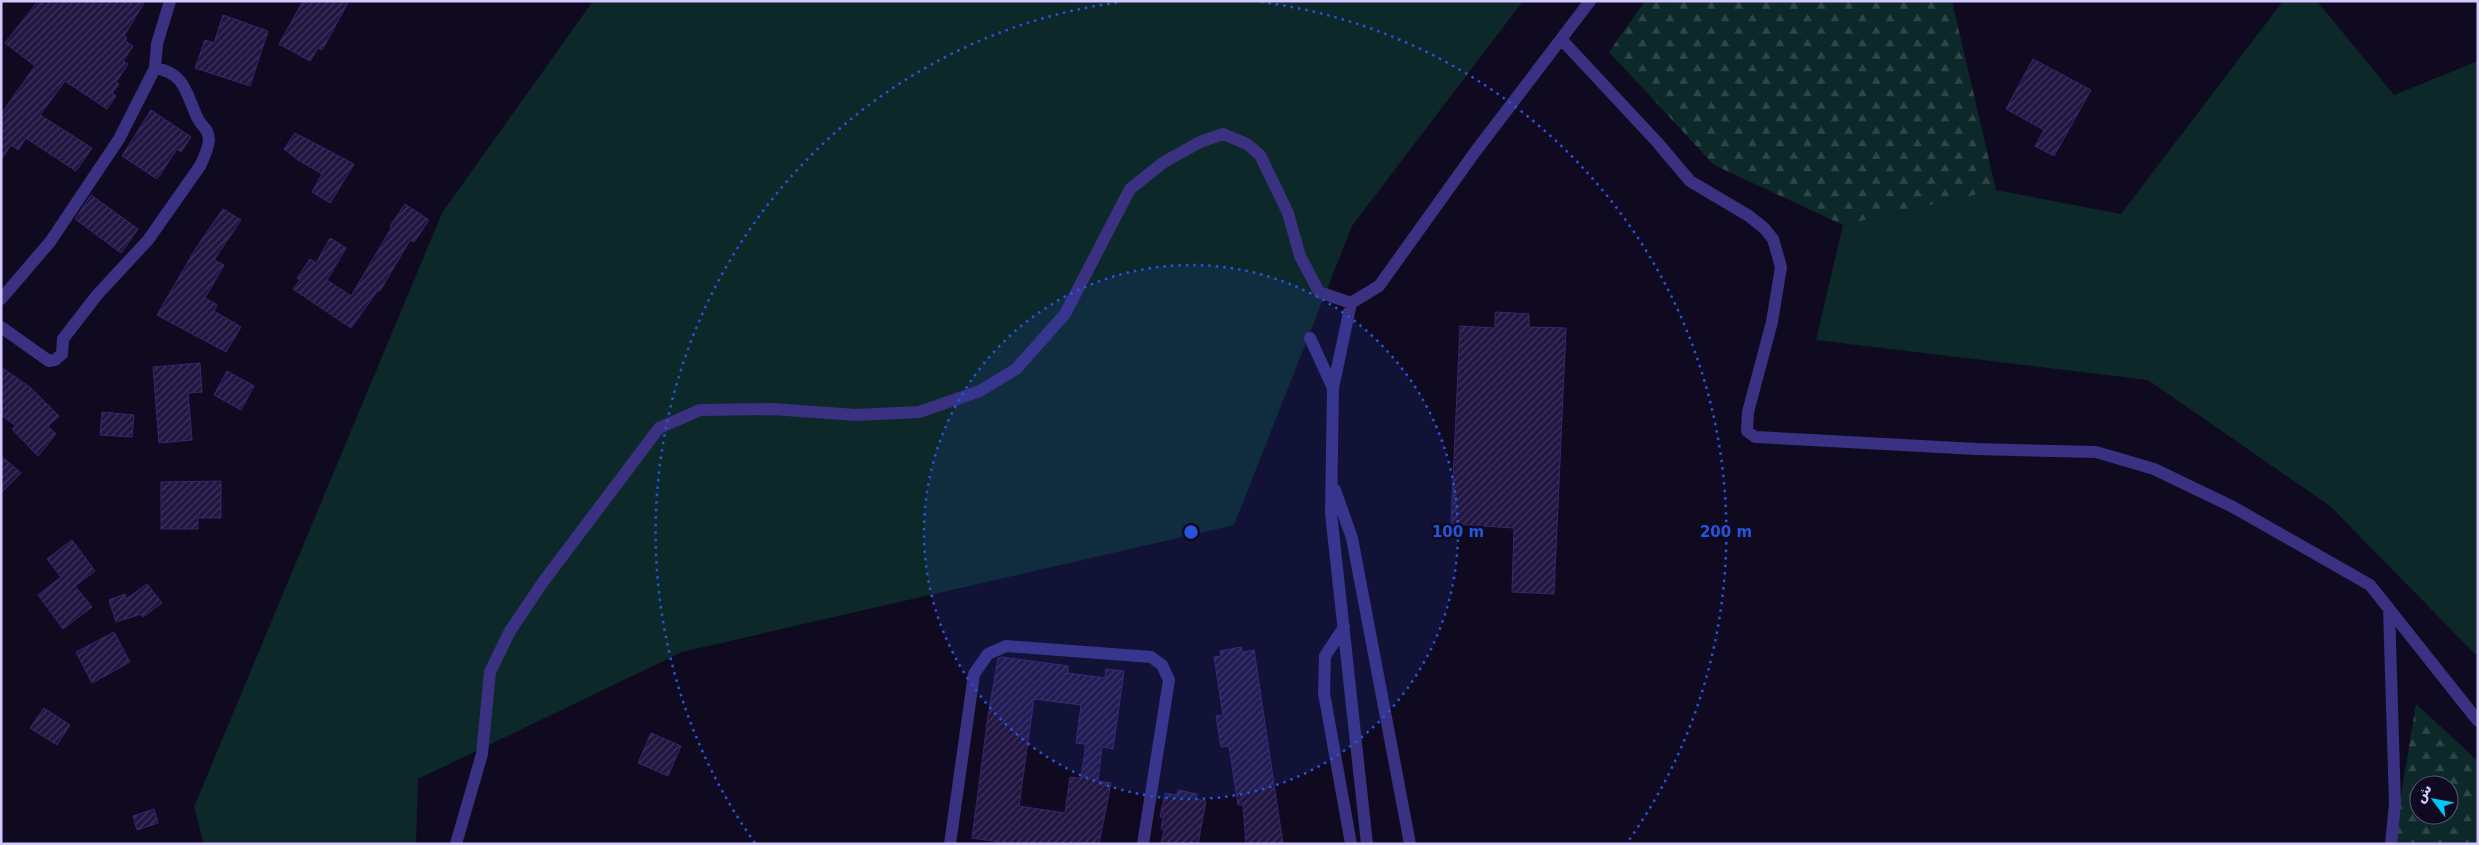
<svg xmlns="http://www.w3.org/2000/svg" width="2479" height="845" font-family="'DejaVu Sans','Noto Naskh Arabic',sans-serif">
<defs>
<pattern id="forest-firs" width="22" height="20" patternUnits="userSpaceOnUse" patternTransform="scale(1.25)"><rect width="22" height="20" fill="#0d2829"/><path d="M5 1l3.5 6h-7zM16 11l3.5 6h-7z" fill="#2f4649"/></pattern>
<pattern id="building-hatch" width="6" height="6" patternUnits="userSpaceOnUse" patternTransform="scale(1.25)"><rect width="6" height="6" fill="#211541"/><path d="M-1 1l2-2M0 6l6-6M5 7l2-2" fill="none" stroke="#40365e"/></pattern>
</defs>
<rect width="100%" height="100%" fill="#0f0a1f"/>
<path fill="#0d2829" d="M593 1H1523L1352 226 1234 525 682 652 418 779 416 844H204L194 807 442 213Z
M2283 1H2317L2394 95 2478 61V657L2330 506 2148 380 1816 340 1843 225 1996 190 2121 214Z"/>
<path fill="url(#forest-firs)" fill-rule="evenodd" d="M1645 1H1952L1996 190 1843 225 1714 165 1609 52Z
M2416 704 2478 761V844H2393ZM2419 785H2449V815H2419Z"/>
<path fill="url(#building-hatch)" stroke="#39256f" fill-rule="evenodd" d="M38 1H145L124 36 127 38 125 41 133 46 123 61 128 64 116 82 119 84 112 93 116 96 107 109 65 81 40 115 92 148 76 171 26 138 18 150 11 145 1 160V114L35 66 5 43Z
M303 1H349L322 50 318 48 310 61 279 44Z
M223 15 268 31 250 86 195 68 205 40 214 43Z
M2033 59 2091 90 2054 156 2035 146 2044 130 2006 109Z
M151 110 191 137 181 152 177 149 157 179 122 156Z
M295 133 354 164 330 203 312 192 322 174 298 160 284 149Z
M91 195 138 229 121 253 75 219Z
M405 204 429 220 414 242 410 240 380 291 378 290 351 328 293 289 300 280 297 278 310 259 316 263 330 238 346 248 327 280 351 296 392 227 390 226Z
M223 209 241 220 214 260 224 265 205 298 217 305 214 311 241 327 226 352 157 315 196 248Z
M1495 312 1529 314V327L1566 328 1554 594 1512 592 1514 528 1451 524 1460 326 1495 328Z
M200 363 202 392 188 393 192 440 159 443 153 367Z
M1 367 31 388 59 416 48 426 56 434 38 456 12 429 16 426 1 415Z
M227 371 254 386 241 410 214 395Z
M102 412 134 415 132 437 100 435Z
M1 456 21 473 1 493Z
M221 481V518H198V529H161V482Z
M72 540 95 571 75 586 92 607 63 629 38 595 61 577 47 559Z
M147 584 162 603 143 617 141 614 116 622 109 600 125 594 126 599Z
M114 632 130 662 92 683 76 652Z
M1241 647 1242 652 1254 650 1283 844H1246L1243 805H1238L1229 746 1221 747 1216 716 1223 715 1214 657 1221 656 1220 651Z
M1002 657 1068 666V673L1105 678 1106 669 1124 671 1113 749 1102 747 1098 781 1111 783 1099 844H1013L972 838 988 716 998 658ZM1034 699 1081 705 1076 743 1085 744V751L1081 778 1070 777 1065 813 1019 806Z
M44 708 70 725 57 745 30 728Z
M651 733 681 746 668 776 638 763Z
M1178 790 1197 794 1196 799 1206 801 1198 844H1161L1164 830 1161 829 1163 818 1160 817 1165 793 1177 795Z
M154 809 158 823 137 830 133 816Z"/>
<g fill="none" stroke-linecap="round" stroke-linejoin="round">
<path stroke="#3a3182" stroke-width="12" d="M1562 40 1657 142 1690 181 1749 216 1764 228 1773 239 1781 267 1772 322 1748 412 1747 431 1755 437 1977 449 2096 452 2154 469 2233 507 2370 585 2478 721
M1 299 50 242 119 139 155 68 157 44 170 1
M1351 303 1333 388 1331 513 1367 844
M1 327 49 361 55 360 62 354 63 339 97 295 148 240 200 166C204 158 208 150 209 140 209 128 201 127 197 117 186 93 185 73 155 68
M1310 338 1333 388
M1335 490 1352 538 1410 844
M2389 609 2395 804 2391 844
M1344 627 1325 656 1324 693 1351 844
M456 844 482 754 490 672 510 631 543 582 659 428 700 410 772 409 856 415 919 412 980 391 1016 369 1065 314 1130 189 1164 162 1200 142 1223 134 1247 144 1260 155 1288 213 1300 256 1319 292 1351 303 1379 286 1475 152 1590 1
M950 844 974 674 988 654 1006 646 1151 657 1162 665 1169 680 1143 844"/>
</g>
<circle cx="1191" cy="532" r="267" fill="#2654da" fill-opacity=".12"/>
<g fill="none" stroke="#2654da" stroke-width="2.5" stroke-dasharray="2.5 5">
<circle cx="1191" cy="532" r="267"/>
<path d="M755 843A535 535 0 0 1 1121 2M1261 2A535 535 0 0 1 1627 843"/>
</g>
<circle cx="1191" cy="532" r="8" fill="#2654da" stroke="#0f0a1f" stroke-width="2.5"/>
<g font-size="15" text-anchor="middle" font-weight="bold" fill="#2654da" stroke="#0f0a1f" stroke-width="5" stroke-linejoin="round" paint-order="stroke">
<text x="1458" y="537">100 m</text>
<text x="1726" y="537">200 m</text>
</g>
<rect width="2479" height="845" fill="none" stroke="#d3c8ff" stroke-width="5"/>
<g transform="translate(2434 800) rotate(302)"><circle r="24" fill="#0f0a1f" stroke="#5d5679"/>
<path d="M0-4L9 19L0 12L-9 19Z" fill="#00c8f3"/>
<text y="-8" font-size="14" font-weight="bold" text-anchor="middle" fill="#d3c8ff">ش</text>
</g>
</svg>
